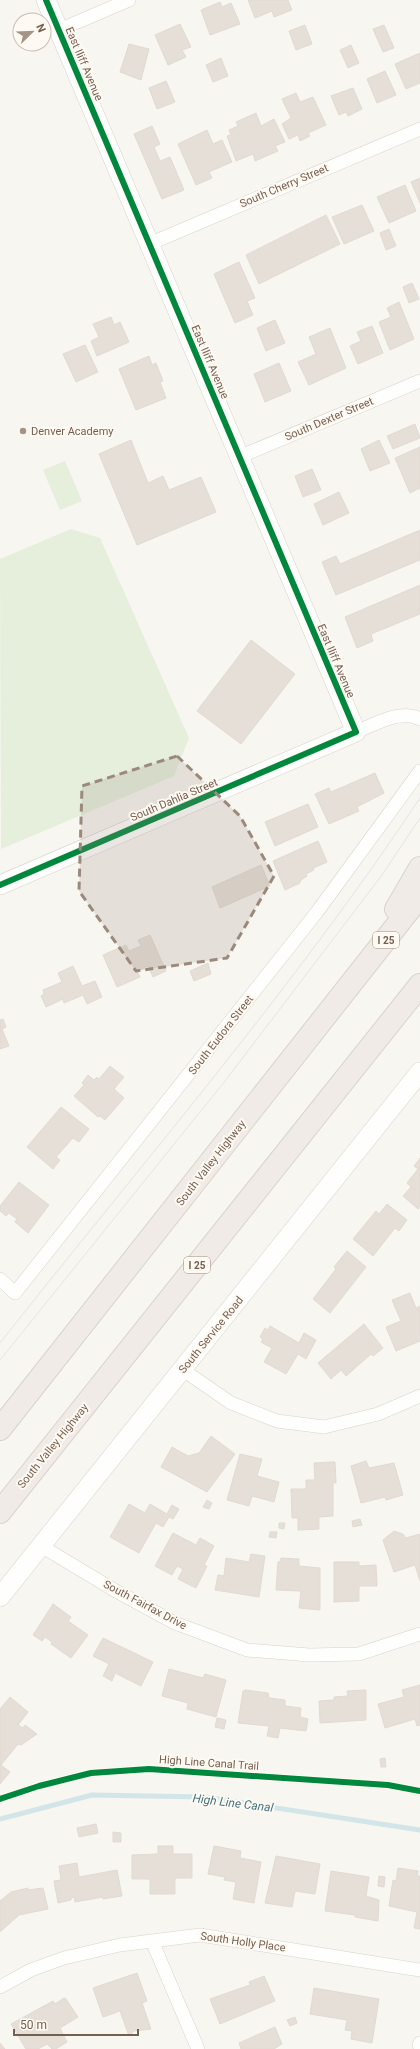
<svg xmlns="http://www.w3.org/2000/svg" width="420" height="2049" font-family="Roboto,sans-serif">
<rect width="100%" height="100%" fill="#f8f6f0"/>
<path fill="#e5efdb" d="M65 461 82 501 60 510 43 470Z
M71 529 100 538 189 738 174 776 1 849 0 559Z"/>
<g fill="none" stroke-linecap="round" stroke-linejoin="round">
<path stroke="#d2e5e8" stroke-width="5" d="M0 1819 92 1795 205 1797 420 1830"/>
</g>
<path fill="#e5dfd7" stroke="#e1dad2" d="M248 0H288L292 10 274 17 272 11 255 18Z
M220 2 222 7 231 3 240 24 210 35 201 10Z
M180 24 191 47 182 50 186 57 168 65 155 35Z
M305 25 312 44 296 50 289 31Z
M384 25 394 48 383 52 373 29Z
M129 44 149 49 141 80 120 72Z
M351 45 359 63 348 68 340 50Z
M420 53V83L406 89 395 64Z
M221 58 228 76 213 82 206 65Z
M385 71 396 95 377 103 367 79Z
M166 81 175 102 157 109 149 88Z
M353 88 362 109 348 116 346 112 339 115 331 96Z
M296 93 300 102 313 97 326 125 308 133 310 136 300 141 298 135 289 139 282 124 291 118 282 99Z
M256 113 261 126 274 119 285 142 275 146 278 151 255 161 253 154 236 161 227 136 231 135 229 130 238 126 236 122Z
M152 126 160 144 154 147 160 161 170 157 184 190 162 199 134 134Z
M207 130 213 144 222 140 232 162 209 172 212 178 196 185 178 144Z
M420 178V203L411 182Z
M405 185 416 211 389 223 377 197Z
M362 205 374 231 344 244 332 217Z
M326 215 340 244 259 284 246 255Z
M389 229 396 246 386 250 380 233Z
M239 262 255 298 247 301 253 315 235 323 214 274Z
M412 283 419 299 409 303 403 287Z
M399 302 414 339 390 350 379 322 391 317 387 308Z
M111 317 114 325 120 322 129 342 97 356 91 341 99 337 93 324Z
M275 320 285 343 266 351 257 328Z
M372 326 383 353 358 364 350 346 361 341 357 332Z
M330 328 346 368 309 385 298 362 316 354 309 337Z
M85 345 98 372 76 382 63 354Z
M149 356 152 365 156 363 163 381 160 382 166 398 136 410 119 369Z
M279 363 291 391 265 402 254 374Z
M415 424 420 438 393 449 387 436Z
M131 440 148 483 163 476 169 490 201 477 216 512 137 545 99 454Z
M379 440 390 463 370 471 361 449Z
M420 447V488L410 493 395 458Z
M312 469 321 490 303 497 295 476Z
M339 492 349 513 323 525 314 504Z
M420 530V560L336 595 322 562 336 556 340 564Z
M420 585V614L371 634 373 641 357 648 345 617Z
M251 640 295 674 241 744 197 711Z
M375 773 384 793 357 807 359 811 329 824 315 794 329 788 331 792Z
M308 804 318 827 275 846 265 822Z
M318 841 327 862 313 868 314 870 306 874 307 876 300 881V883L285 890 273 861Z
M261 865 270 886 220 908 212 887Z
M150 935 166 971 153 977 148 966 137 971 140 977 117 987 103 955 126 945 129 951 141 946 138 940Z
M208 963 211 974 194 981 190 971Z
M73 966 82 986 95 981 102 997 87 1004 83 995 64 1003 63 999 46 1007 41 996 44 994 43 990 62 982 58 973Z
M3 1019 6 1027 2 1029 9 1046 0 1049V1020Z
M110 1066 124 1077 114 1089 124 1098 105 1120 100 1116 98 1117 74 1096 84 1085 82 1083 88 1075 94 1080 97 1077 99 1079Z
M61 1107 89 1129 79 1142 73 1138 56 1157 60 1160 53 1169 27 1147Z
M420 1158V1206L418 1209 403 1196 411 1187 407 1183 418 1169 414 1166Z
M19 1182 49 1205 28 1233 15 1222 17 1219 9 1213 6 1216 0 1211V1206Z
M387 1204 407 1220 399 1231 395 1228 373 1256 353 1239 376 1211 379 1214Z
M347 1251 366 1267 330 1313 313 1299 336 1269 334 1267Z
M410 1293 416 1308 420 1306V1341L396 1351 386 1327 401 1321 392 1300Z
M364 1324 383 1348 373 1356 371 1354 346 1376 341 1370 331 1379 318 1363Z
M270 1326 299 1343 304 1333 316 1340 306 1359 298 1354 286 1374 264 1362 272 1348 261 1342 263 1339 260 1337 265 1328 268 1330Z
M211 1436 235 1454 207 1492 161 1467 172 1447 188 1456 199 1453Z
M240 1454 262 1459 257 1476 279 1482 274 1502 252 1496 249 1506 227 1500Z
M366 1461 369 1468 394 1463 403 1495 386 1500 385 1497 361 1503 351 1466Z
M331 1462H335L336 1483H333V1516L319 1517V1529L298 1530V1518H292L291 1489H306V1480H315L314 1463Z
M207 1500 212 1503 209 1509 203 1507Z
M129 1504 145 1513 150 1504 167 1514 172 1505 179 1509 173 1519 169 1517 163 1527 156 1523 139 1553 110 1537Z
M360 1519 362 1525 353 1527 352 1521Z
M279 1523H285L284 1529 279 1528Z
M394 1531 403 1534 406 1538 420 1534V1581L415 1565 394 1572 383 1540Z
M270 1532H277L276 1538 269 1537Z
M173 1533 196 1545 200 1538 214 1546 204 1565 207 1566 196 1588 178 1579 183 1569 177 1566 172 1575 155 1566Z
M251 1554 265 1556 259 1597 215 1590 218 1575 224 1576 226 1558 249 1562Z
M281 1558 299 1559V1566L320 1568V1610L299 1608 301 1591 276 1590 278 1562H280Z
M334 1562H359V1566L376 1565 377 1586H359V1601L334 1602Z
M53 1604 71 1617 68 1621 88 1635 71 1658 51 1644 52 1642 45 1637 42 1641 33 1635Z
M103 1638 153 1662 141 1686 115 1673 112 1681 103 1676 109 1664 93 1656Z
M169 1669 203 1678 205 1674 226 1680 216 1717 187 1709 188 1703 162 1696Z
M420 1685V1725L417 1726 415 1719 385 1728 378 1704 404 1697 402 1690Z
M245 1690 268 1693 269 1698 285 1700V1706L301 1708 300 1717 308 1719 306 1731 280 1728 278 1738 267 1736 269 1726 238 1723 243 1691Z
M366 1690V1720L320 1723 319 1701 334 1700V1697L348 1696 347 1691Z
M10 1697 28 1712 18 1725 23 1728 25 1725 37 1734 21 1745 18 1744 1 1765 10 1772 0 1784V1709Z
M217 1718 226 1720 224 1729 215 1727Z
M385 1758 386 1767H381L380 1759Z
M96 1824 98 1833 79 1837 77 1828Z
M113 1832 121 1833V1842H113Z
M158 1846H173V1854H192V1878H175V1894H150V1879H132V1855L158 1854Z
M214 1846 241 1851 240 1858 261 1862 254 1903 233 1899 236 1882 224 1880 225 1877 208 1874Z
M276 1856 320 1864 315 1894 295 1891 292 1907 265 1903Z
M77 1863 79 1877 117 1870 122 1896 103 1899V1897L75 1902 74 1897 71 1898V1900L58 1903 54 1881 61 1880 59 1866Z
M398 1868 418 1871 417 1876H420V1929L414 1928 417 1912 389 1906 393 1880 396 1881Z
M331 1871 369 1877 366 1896 379 1900 378 1921 355 1917V1915L325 1911Z
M379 1876 385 1877 384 1887 378 1886Z
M28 1888V1890L43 1888 48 1909 19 1915 0 1932V1901L11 1892Z
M137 1973 147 2001 142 2003 151 2029 134 2031 129 2036 120 2011 103 2017 93 1988Z
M264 1976 275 2001 220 2024 210 1999 250 1985 249 1982Z
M314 1988 379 1999 372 2043 351 2039 352 2031 345 2030 347 2020 310 2014Z
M64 1998 66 1999 78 2017 60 2028 67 2042 56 2049H52L47 2044 38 2049H26L11 2024 53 2001 55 2004Z
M295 2017 297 2023 290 2026 287 2020Z
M275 2027 282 2044 274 2049H241L239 2043Z
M0 2043 5 2049H0Z"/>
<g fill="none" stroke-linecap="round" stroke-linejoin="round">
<defs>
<path id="street" d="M59 30 129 0
M149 244 420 129
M239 457 420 381
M356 732C373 725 402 708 420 719
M0 1279 15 1293 317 912 420 771
M183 1370 231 1403 277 1421 324 1427 378 1414 420 1396
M41 1546 116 1591 175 1623 247 1650 309 1655 359 1654 420 1634
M152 1941 198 2049
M0 1987 31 1970 64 1958 120 1945 200 1935 420 1970
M419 2045 420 2043"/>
<path id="secondary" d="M0 885 356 732 46 0
M0 1597 420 1072"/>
<path id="highway" d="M396 909 420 868
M0 1429 420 896
M0 1512 420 985"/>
</defs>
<use href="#street" stroke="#d8d3cd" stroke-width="14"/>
<use href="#secondary" stroke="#d8d3ce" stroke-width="20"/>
<use href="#highway" stroke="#d9d2cc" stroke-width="24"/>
<use href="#street" stroke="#fefefd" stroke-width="13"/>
<use href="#secondary" stroke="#fefefd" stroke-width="19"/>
<use href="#highway" stroke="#f1ebe8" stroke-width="22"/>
<path stroke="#e6e4e7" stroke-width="1" d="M0 1343C142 1163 293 989 420 798
M0 1360 225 1081 382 875 420 818"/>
<defs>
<path id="cycleway" d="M0 885 356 732 46 0
M0 1799 39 1786 91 1773 149 1769 388 1785 420 1791"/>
</defs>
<use href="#cycleway" stroke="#fefaf3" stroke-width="8"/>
<use href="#cycleway" stroke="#00873e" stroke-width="6"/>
</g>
<path fill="#9b897c" fill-opacity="0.2" stroke="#9b897c" stroke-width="3" stroke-dasharray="8 5" stroke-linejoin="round" d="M177 756 240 816 274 876 227 958 136 971 79 891 82 786Z"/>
<circle fill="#a49487" stroke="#fefaf3" stroke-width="1.5" cx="23" cy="431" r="4"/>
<g text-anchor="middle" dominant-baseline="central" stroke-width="4" stroke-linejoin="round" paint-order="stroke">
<g fill="#fefaf3" stroke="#a08e80" stroke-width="1">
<rect x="373" y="932" width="26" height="16" rx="3"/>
<rect x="184" y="1257" width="26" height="16" rx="3"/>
</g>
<g font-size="10" font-weight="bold" fill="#775f4f">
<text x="386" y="940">I 25</text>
<text x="197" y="1265">I 25</text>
</g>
<g font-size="11" fill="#775f4f" stroke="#fefaf3">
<text transform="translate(84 64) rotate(67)">East Iliff Avenue</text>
<text transform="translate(284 186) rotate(-23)">South Cherry Street</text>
<text transform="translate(210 362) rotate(67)">East Iliff Avenue</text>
<text transform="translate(329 419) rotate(-23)">South Dexter Street</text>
<text transform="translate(336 661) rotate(67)">East Iliff Avenue</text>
<text transform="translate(174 800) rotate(-23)">South Dahlia Street</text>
<text transform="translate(221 1035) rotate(-52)">South Eudora Street</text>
<text transform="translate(211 1163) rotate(-52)">South Valley Highway</text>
<text transform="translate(211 1335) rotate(-51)">South Service Road</text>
<text transform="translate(53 1446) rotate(-51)">South Valley Highway</text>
<text transform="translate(145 1605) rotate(28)">South Fairfax Drive</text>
<text transform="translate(209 1763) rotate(4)">High Line Canal Trail</text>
<text transform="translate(243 1942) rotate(8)">South Holly Place</text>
</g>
<g font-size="11" fill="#775f4f" stroke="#fefaf3" text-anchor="start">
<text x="31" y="431">Denver Academy</text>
</g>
<g font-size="12" font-style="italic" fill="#477582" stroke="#fefaf3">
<text transform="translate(233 1803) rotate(7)">High Line Canal</text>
</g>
</g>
<g transform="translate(32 32) rotate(67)"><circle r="19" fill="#fefaf3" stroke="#c8bcb1"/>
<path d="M0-3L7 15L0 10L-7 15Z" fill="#a49487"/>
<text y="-6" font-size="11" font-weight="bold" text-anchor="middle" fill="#775f4f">N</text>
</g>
<path d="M14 2029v6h124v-6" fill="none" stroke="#775f4f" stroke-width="2"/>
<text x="20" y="2029" font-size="12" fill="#775f4f" stroke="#fefaf3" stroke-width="3" paint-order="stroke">50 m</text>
</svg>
